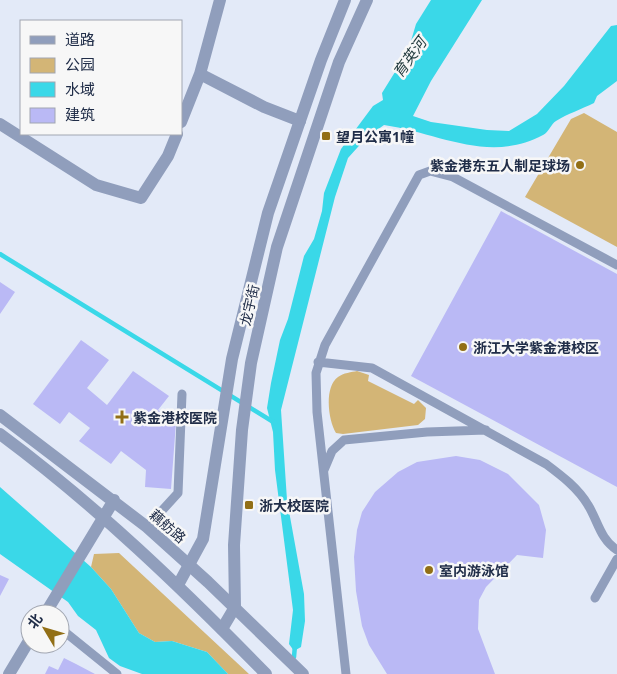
<svg xmlns="http://www.w3.org/2000/svg" width="617" height="674" font-family="'Noto Sans','Noto Sans SC',sans-serif">
<rect width="100%" height="100%" fill="#e3eaf8"/>
<path fill="#d3b576" d="M584 113 617 132V247L525 197 571 119Z
M357 371 369 375 368 381 414 404 418 400 426 408 425 419 418 425 343 434 336 433C328 420 324 387 338 377 343 373 352 372 357 371Z
M119 553 249 674H228L207 652 172 641 155 642 139 633 111 589 91 567 94 554Z"/>
<path fill="#3ad8e8" d="M431 0H482L431 81 413 116 431 122 487 130 509 131 537 114 564 86 611 26 617 25V81L597 96 594 103C582 109 567 114 556 121 551 124 549 132 543 135 488 164 439 133 384 125L366 138 348 158 335 197 281 410 287 500 304 594 305 621 301 647 294 651 289 644 293 610 275 470 273 432 267 408 271 383 280 340 288 319 304 256 314 239 322 211 324 193 341 149 373 106 383 100 382 93 408 51 416 24Z
M0 487 91 567 111 589 139 633 155 642 172 641 207 652 228 674H142L120 666 109 658 96 630 78 616 68 602 0 554Z"/>
<g fill="none" stroke-linecap="round" stroke-linejoin="round">
<path stroke="#3ad8e8" stroke-width="4.5" d="M0 254 275 423
M294 657 295 645"/>
</g>
<path fill="#bab9f5" d="M501 211 617 274V487L411 376Z
M0 282 15 292 0 314Z
M81 340 109 360 87 388 107 405 133 371 169 396 158 410 176 422 171 489 145 487 146 470 121 451 111 464 79 441 90 428 69 412 60 424 33 404Z
M456 456 480 460 508 474 539 505 546 530 543 558 517 555 486 587 479 600 478 629 495 674H387L369 645 362 626 356 591 354 557 357 530 362 512 375 492 398 472 417 462Z
M0 575 9 579 0 596Z
M64 658 76 664 95 674H45L49 666 58 670Z"/>
<g fill="none" stroke-linecap="round" stroke-linejoin="round">
<path stroke="#909ebc" stroke-width="9" d="M318 362 372 368 546 464C562 476 578 488 588 505 598 521 600 539 617 550
M324 470 332 451 344 440 427 432 486 430
M147 527 178 493 182 394
M595 598 617 559
M60 628 117 674
M346 674 317 412 316 373 325 345 419 175 430 171 453 177 617 265"/>
<path stroke="#909ebc" stroke-width="12" d="M200 74 264 107 300 121
M181 122 200 74 220 0
M0 124 96 185 141 198 168 156 177 134
M0 415 147 527 208 582 303 674
M0 434C96 505 183 589 266 674
M45 614 114 500
M9 674 30 639"/>
<path stroke="#909ebc" stroke-width="12" d="M178 585 203 539 232 359 268 213 321 60 345 0
M222 629 235 607 234 545 242 430 251 363 277 247 339 62 367 0"/>
</g>
<g fill="#926f16" stroke="#f7f7f7" stroke-width="2">
<rect x="321" y="131" width="10" height="10" rx="2.5"/>
<circle cx="580" cy="165" r="5"/>
<circle cx="463" cy="347" r="5"/>
<path d="M119.5 409.5h5v5h5v5h-5v5h-5v-5h-5v-5h5z"/>
<rect x="244" y="500" width="10" height="10" rx="2.5"/>
<circle cx="429" cy="570" r="5"/>
</g>
<g text-anchor="middle" dominant-baseline="central" stroke-width="5" stroke-linejoin="round" paint-order="stroke">
<g font-size="14" font-weight="bold" fill="#202d48" stroke="#f7f7f7" text-anchor="start">
<text x="336" y="136">望月公寓1幢</text>
<text x="570" y="165" text-anchor="end">紫金港东五人制足球场</text>
<text x="473" y="347">浙江大学紫金港校区</text>
<text x="133" y="417">紫金港校医院</text>
<text x="259" y="505">浙大校医院</text>
<text x="439" y="570">室内游泳馆</text>
</g>
<g font-size="14" fill="#202d48" stroke="#f7f7f7">
<text transform="translate(249 305) rotate(-77)">龙宇街</text>
<text transform="translate(168 526) rotate(41)">藕舫路</text>
</g>
<g font-size="15" font-style="italic" fill="#1e373a" stroke="#f7f7f7">
<text transform="translate(409 57) rotate(-54)">育英河</text>
</g>
</g>
<rect x="20" y="20" width="162" height="115" fill="#f7f7f7" stroke="#a1a6b1"/>
<rect x="30" y="36" width="25" height="8" fill="#909ebc" stroke="#a1a6b1"/>
<text x="65" y="45" font-size="15" fill="#202d48">道路</text>
<rect x="30" y="58" width="25" height="15" fill="#d3b576" stroke="#a1a6b1"/>
<text x="65" y="70" font-size="15" fill="#202d48">公园</text>
<rect x="30" y="82" width="25" height="15" fill="#3ad8e8" stroke="#a1a6b1"/>
<text x="65" y="95" font-size="15" fill="#202d48">水域</text>
<rect x="30" y="108" width="25" height="15" fill="#bab9f5" stroke="#a1a6b1"/>
<text x="65" y="120" font-size="15" fill="#202d48">建筑</text>
<g transform="translate(45 629) rotate(308)"><circle r="24" fill="#f7f7f7" stroke="#a1a6b1"/>
<path d="M0-4L9 19L0 12L-9 19Z" fill="#926f16"/>
<text y="-8" font-size="14" font-weight="bold" text-anchor="middle" fill="#202d48">北</text>
</g>
</svg>
